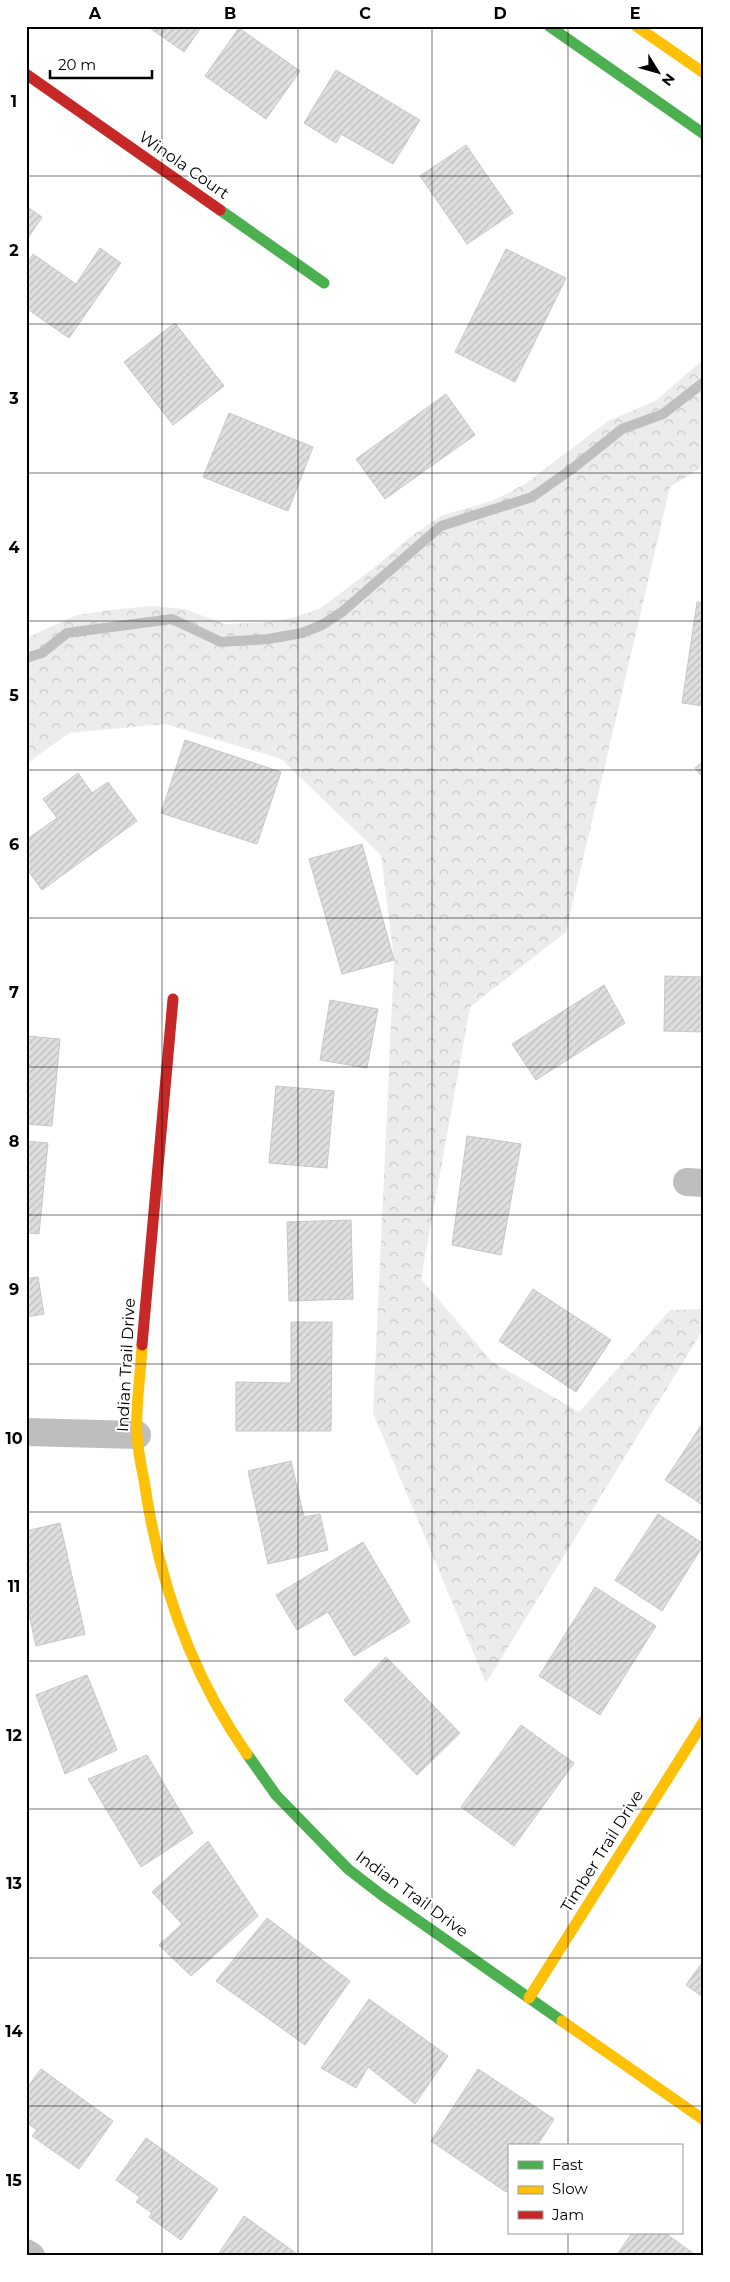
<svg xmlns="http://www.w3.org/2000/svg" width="730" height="2282" font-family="Montserrat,sans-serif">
<defs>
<pattern id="forest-crowns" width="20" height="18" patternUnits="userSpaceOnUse" patternTransform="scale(1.25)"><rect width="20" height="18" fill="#ececec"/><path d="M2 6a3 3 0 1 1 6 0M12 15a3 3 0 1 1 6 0" fill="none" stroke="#c9c9c9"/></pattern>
<pattern id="building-hatch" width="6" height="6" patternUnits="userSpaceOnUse" patternTransform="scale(1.25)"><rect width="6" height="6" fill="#dfdfdf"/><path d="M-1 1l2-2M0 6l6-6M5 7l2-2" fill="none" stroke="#bebebe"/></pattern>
</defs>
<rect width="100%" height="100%" fill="#fff"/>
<path fill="url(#forest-crowns)" d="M704,359V466L670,487L566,932L470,1007L421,1279L491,1361L579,1412L670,1310L704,1309V1328L486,1683L373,1413L394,960L381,855L281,759L165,724L69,733L26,764V638L77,615L111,610L152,606L184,609L225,624L271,622L296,617L321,608L380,563L410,537L443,515L492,501L525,484L608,421L655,401Z"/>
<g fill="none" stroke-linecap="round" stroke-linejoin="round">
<path stroke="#bfbfbf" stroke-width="10" d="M26,658L42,653L67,633L172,619L221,642L268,639L302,633L322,625L342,612L441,526L532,497L572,469L622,429L663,414L704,382"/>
</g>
<path fill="url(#building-hatch)" stroke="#c7c7c7" d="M147,26H202L184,52Z
M239,28L300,71L266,119L205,76Z
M336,70L420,120L393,164L341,134L336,143L304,123Z
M466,145L513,213L467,244L420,176Z
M26,206L42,217L26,241Z
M100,248L121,263L69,338L26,308V264L33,254L76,284Z
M506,249L566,278L515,382L455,352Z
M175,323L224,386L173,425L124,362Z
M446,394L475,435L385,499L356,459Z
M229,413L313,447L288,511L203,477Z
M697,602L704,603V706L682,703Z
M185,740L281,772L257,844L161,813Z
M704,761V779L695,768Z
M78,773L92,793L108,782L137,821L42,890L26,868V840L57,818L43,799Z
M362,844L394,960L342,974L309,859Z
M665,976L704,977V1032L664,1031Z
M604,985L625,1023L536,1080L512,1044Z
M330,1000L378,1009L367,1068L320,1060Z
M26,1036L60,1039L52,1126L26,1124Z
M276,1086L334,1091L327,1168L269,1163Z
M467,1136L521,1144L501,1255L452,1245Z
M26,1141L48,1143L39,1234L26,1233Z
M351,1220L353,1299L289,1301L287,1222Z
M38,1277L44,1314L26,1317V1279Z
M533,1289L611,1340L576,1392L499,1341Z
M291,1322H332L331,1431H236V1382L291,1383Z
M704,1421V1506L665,1480Z
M291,1461L304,1517L320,1514L328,1550L268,1564L248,1471Z
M658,1514L704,1544L662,1611L615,1580Z
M60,1523L85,1634L36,1646L26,1601V1531Z
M363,1542L410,1622L354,1656L328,1612L297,1630L276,1595Z
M595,1587L656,1626L600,1715L539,1676Z
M386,1657L460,1733L417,1775L344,1700Z
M87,1675L117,1750L65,1774L36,1695Z
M521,1725L574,1763L514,1846L461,1807Z
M147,1755L193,1833L141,1867L88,1779Z
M208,1841L258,1916L191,1976L159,1945L182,1924L152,1892Z
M267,1918L350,1981L305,2045L216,1981Z
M704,1960V1998L686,1985Z
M369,1999L448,2056L415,2104L368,2067L356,2088L321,2068Z
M41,2069L113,2121L79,2169L32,2136L37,2130L26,2122V2089Z
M478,2069L554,2119L537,2146H509V2188L506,2192L431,2141Z
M146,2138L218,2189L181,2240L149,2217L152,2213L136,2202L140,2197L116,2180Z
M244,2216L300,2256H217Z
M632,2233H665L697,2256H616Z"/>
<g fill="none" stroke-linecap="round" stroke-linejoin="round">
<path stroke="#bebebe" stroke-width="28" d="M687,1182L704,1183
M26,1432L137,1435
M26,2253L31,2256"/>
<path stroke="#4caf50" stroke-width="11" d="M549,26L704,134
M220,210L324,283
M247,1754L276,1795L348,1869L383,1896L562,2021"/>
<path stroke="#ffc107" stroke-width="11" d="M636,26L704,73
M142,1345C141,1374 135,1406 137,1435C138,1450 141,1466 144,1480C158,1578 190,1673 247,1754
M529,1998L704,1721
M562,2021L704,2120"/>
<path stroke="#c62828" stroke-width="11" d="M26,74L220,210
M142,1345L173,999"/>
</g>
<path fill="none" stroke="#000" stroke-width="1" stroke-opacity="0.55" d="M162,26V2256M298,26V2256M432,26V2256M568,26V2146M26,176H704M26,324H704M26,473H704M26,621H704M26,770H704M26,918H704M26,1067H704M26,1215H704M26,1364H704M26,1512H704M26,1661H704M26,1809H704M26,1958H704M26,2106H704M568,2233V2256"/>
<g text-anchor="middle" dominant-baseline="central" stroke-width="4" stroke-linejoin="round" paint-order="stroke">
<g font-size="16" fill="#000" stroke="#fff">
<text transform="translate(184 165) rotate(35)">Winola Court</text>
<text transform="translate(126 1365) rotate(-87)">Indian Trail Drive</text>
<text transform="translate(602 1851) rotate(-58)">Timber Trail Drive</text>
<text transform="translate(412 1894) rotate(36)">Indian Trail Drive</text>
</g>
</g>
<rect width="730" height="2282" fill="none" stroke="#ffffff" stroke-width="55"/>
<rect x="508" y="2144" width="175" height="90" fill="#ffffff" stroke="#999999"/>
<rect x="518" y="2161" width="25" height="8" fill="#4caf50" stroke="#999999"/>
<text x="552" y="2170" font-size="15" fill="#000000">Fast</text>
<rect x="518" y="2186" width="25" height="8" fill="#ffc107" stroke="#999999"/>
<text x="552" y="2194" font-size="15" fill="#000000">Slow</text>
<rect x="518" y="2211" width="25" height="8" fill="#c62828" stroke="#999999"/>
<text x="552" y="2220" font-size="15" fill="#000000">Jam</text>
<g transform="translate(658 72) rotate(127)" stroke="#ffffff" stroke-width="4" paint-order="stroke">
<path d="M0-4L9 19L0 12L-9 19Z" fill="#000000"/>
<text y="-8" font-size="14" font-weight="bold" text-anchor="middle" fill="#000000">N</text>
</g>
<path d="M50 70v8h102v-8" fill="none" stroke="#000000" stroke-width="2.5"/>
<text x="58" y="70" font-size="15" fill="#000000" stroke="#ffffff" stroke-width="4" paint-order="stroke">20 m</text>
<rect x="28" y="28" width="674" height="2226" fill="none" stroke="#000" stroke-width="2"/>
<g font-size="16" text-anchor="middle" font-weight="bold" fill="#000">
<text x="95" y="19">A</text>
<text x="230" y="19">B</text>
<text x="365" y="19">C</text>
<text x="500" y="19">D</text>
<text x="635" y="19">E</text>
<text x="14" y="107">1</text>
<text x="14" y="256">2</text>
<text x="14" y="404">3</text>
<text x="14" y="553">4</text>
<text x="14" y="701">5</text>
<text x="14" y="850">6</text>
<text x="14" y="998">7</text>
<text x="14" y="1147">8</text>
<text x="14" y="1295">9</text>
<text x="14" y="1444">10</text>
<text x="14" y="1592">11</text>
<text x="14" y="1741">12</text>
<text x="14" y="1889">13</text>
<text x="14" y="2037">14</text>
<text x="14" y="2186">15</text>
</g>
</svg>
